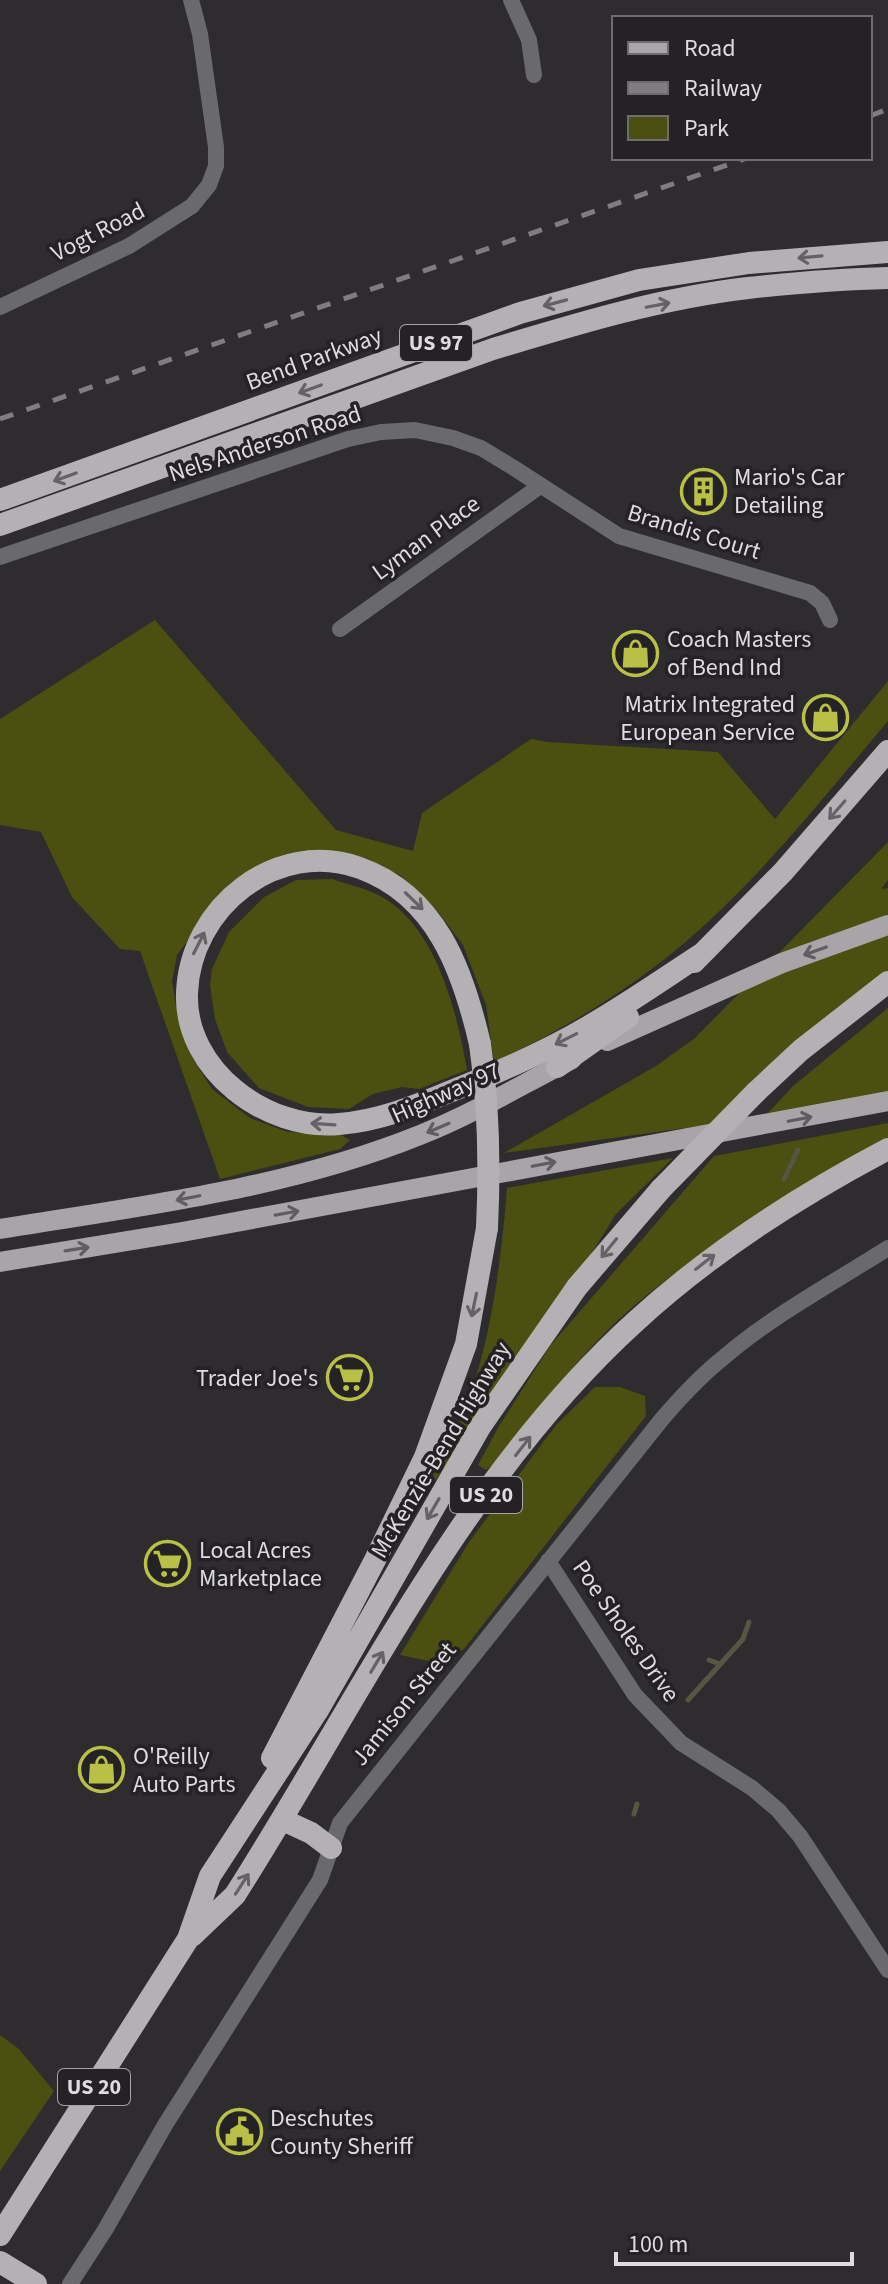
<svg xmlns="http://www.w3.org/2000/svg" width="888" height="2284" font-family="'Source Sans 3',sans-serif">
<rect width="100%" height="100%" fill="#2e2c2e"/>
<path fill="#4b4f0f" d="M155,620L336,830L413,851L422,813L531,739L547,742L718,752L775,819L888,681V721C818,804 744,899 657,965C607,1003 551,1036 494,1062L486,1005L463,945L435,908L401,876L366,858L313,850L258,865L229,885L177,955L172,981L178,1018L195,1062L212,1089L250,1118L288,1132L339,1134L350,1140L340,1149L220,1179L140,951L120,949L72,897L41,832L0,825V719Z
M888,842V880L881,889L888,888V974L722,1123L504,1153L656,1066L695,1038Z
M332,879C346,884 361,887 374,893C435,920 457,1011 467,1070L419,1089L402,1087L373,1094L349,1109L308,1107L259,1088L227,1052L215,1019L210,985L212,969L229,932L264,897L296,880Z
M888,1008V1096L767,1114L793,1086Z
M888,1123V1142C794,1197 695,1248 615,1323C571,1365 535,1415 496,1462L486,1470L478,1465L499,1426L550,1346L714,1156Z
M673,1158L616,1214L560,1304L420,1502C436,1467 457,1432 470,1395C492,1334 502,1253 507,1188Z
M595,1387H620L645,1396L646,1416L464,1649L438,1663L400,1655L469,1542L556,1425Z
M0,2035L19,2049L54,2091L0,2171Z"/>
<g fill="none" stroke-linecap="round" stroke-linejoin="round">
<path stroke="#555643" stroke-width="5" d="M784,1179L798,1150
M709,1660L720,1664
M688,1700L743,1639L749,1622
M634,1814L637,1804"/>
<path stroke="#6a696b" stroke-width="16" d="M511,0L529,40L534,75
M0,307L129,246L192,206L209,185L216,166V147L200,34L191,0
M0,557L348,439L381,432L415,430L453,438L481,448L514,468L619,536L810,593L822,603L830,620
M340,629L540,486
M548,1561L635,1695L681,1743L752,1788L778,1810L800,1836L888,1970
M70,2284L105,2230L165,2125L320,1880L340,1823L662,1419C681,1397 700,1376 723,1358C773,1315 833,1283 888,1248"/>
<path stroke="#a8a5a8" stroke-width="20" d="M607,1041L782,963L888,925
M0,1229C141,1206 286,1189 420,1135C473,1114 521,1085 572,1059
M0,1262L182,1232L888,1101"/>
<path stroke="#b4b1b4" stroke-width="22" d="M0,500L520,313L639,280L749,263L888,252
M0,525L493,349C576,324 661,298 748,288C794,283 842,279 888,278
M694,962L783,872L888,751
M480,1044C463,971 437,896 360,868C277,838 190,907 187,993C184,1070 267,1131 339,1124C378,1121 413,1107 449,1092C497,1073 546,1052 591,1025C629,1003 666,977 703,953
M557,1067L628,1017
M756,1092L801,1050L888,982
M272,1758L375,1560L425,1457L466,1344L487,1228
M283,1820L311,1833L331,1848
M192,1936L235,1895C358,1702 463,1478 635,1322C711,1252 797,1197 888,1149
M0,2235L188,1939L210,1876L318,1710L480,1427L577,1287L661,1189
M0,2262L36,2284"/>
<path stroke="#7f7d7f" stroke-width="5" stroke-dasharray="14 14" stroke-linecap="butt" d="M870,116L888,109
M0,419L747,158"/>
<path stroke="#b4b1b4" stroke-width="22" d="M480,1044C489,1106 490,1165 487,1228
M661,1189L756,1092"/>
</g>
<defs><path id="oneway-shaft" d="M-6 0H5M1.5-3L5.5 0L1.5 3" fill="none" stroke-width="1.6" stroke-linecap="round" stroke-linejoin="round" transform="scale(2)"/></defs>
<g stroke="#656265">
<use href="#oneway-shaft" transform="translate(810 257) rotate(175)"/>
<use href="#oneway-shaft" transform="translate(555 303) rotate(165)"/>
<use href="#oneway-shaft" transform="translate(658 305) rotate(-11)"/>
<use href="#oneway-shaft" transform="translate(310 389) rotate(160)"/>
<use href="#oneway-shaft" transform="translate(65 477) rotate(160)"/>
<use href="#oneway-shaft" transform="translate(837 810) rotate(131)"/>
<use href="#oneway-shaft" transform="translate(414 901) rotate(44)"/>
<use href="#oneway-shaft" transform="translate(199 943) rotate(-63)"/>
<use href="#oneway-shaft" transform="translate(566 1039) rotate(153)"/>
<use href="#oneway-shaft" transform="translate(323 1124) rotate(-176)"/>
<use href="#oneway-shaft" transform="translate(609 1248) rotate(129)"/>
<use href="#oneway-shaft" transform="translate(705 1262) rotate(-38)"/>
<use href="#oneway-shaft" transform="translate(474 1305) rotate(102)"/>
<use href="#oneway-shaft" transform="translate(523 1446) rotate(-52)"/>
<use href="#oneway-shaft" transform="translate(433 1509) rotate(120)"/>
<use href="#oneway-shaft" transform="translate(377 1662) rotate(-59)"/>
<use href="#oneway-shaft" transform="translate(242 1884) rotate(-57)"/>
</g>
<g stroke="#5f5d60">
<use href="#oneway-shaft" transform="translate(815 951) rotate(160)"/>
<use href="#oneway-shaft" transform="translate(800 1119) rotate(-11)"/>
<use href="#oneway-shaft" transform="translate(438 1128) rotate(157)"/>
<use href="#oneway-shaft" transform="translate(544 1164) rotate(-11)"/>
<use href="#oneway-shaft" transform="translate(188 1198) rotate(169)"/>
<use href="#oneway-shaft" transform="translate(287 1213) rotate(-10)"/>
<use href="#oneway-shaft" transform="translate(77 1249) rotate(-9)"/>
</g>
<defs>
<symbol id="building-ring" viewBox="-11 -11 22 22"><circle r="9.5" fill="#242225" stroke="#b9c046" stroke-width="1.5"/><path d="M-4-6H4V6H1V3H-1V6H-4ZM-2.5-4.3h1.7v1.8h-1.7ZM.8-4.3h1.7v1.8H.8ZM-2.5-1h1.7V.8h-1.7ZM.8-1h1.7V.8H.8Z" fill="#b9c046"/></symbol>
<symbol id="shop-ring" viewBox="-11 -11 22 22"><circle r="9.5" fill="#242225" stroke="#b9c046" stroke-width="1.5"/><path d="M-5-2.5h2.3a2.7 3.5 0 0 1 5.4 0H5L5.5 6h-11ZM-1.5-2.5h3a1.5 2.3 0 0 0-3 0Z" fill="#b9c046"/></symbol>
<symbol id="supermarket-ring" viewBox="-11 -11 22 22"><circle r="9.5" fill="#242225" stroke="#b9c046" stroke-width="1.5"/><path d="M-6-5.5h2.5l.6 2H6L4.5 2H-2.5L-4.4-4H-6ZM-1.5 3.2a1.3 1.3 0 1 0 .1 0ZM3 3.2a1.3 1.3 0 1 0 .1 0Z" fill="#b9c046"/></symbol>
<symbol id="civic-ring" viewBox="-11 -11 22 22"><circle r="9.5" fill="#242225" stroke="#b9c046" stroke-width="1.5"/><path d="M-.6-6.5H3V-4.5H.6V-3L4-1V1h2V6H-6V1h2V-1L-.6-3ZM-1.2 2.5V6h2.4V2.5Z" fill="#b9c046"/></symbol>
</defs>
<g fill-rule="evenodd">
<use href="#building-ring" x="678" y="466" width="51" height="51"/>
<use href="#shop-ring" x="610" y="628" width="51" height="51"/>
<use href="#shop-ring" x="800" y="692" width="51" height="51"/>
<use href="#supermarket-ring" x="324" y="1352" width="51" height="51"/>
<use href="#supermarket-ring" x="142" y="1538" width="51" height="51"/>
<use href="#shop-ring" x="76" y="1744" width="51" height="51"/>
<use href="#civic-ring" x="214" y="2106" width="51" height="51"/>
</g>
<g text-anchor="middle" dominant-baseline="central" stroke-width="7" stroke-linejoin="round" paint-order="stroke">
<g fill="#242225" stroke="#a6a4a6" stroke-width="2">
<rect x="400" y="325" width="72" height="36" rx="6"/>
<rect x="450" y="1477" width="72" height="36" rx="6"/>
<rect x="58" y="2069" width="72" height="36" rx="6"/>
</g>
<g font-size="22" font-weight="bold" fill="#dedcde">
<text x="436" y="343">US 97</text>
<text x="486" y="1495">US 20</text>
<text x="94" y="2087">US 20</text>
</g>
<g font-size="24" fill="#dedcde" stroke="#242225">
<text transform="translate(98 232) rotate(-27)">Vogt Road</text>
<text transform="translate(314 359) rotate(-20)">Bend Parkway</text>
<text transform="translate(265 444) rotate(-18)">Nels Anderson Road</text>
<text transform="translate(694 532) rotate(17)">Brandis Court</text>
<text transform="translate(426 538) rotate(-36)">Lyman Place</text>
<text transform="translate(446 1093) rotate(-24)">Highway 97</text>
<text transform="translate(441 1450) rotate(-59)">McKenzie-Bend Highway</text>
<text transform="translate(626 1631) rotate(55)">Poe Sholes Drive</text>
<text transform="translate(404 1704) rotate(-51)">Jamison Street</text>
</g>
<g font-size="24" fill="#dedcde" stroke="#242225" text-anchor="start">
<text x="734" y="477">Mario's Car<tspan x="734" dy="28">Detailing</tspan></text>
<text x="667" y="639">Coach Masters<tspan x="667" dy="28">of Bend Ind</tspan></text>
<text x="795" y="704" text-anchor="end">Matrix Integrated<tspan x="795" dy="28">European Service</tspan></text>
<text x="318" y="1378" text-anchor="end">Trader Joe's</text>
<text x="199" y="1550">Local Acres<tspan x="199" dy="28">Marketplace</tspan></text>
<text x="133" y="1756">O'Reilly<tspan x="133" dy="28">Auto Parts</tspan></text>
<text x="270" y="2118">Deschutes<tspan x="270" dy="28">County Sheriff</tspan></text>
</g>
</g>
<rect x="612" y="16" width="260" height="144" fill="#242225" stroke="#6e6c6f" stroke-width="2"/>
<rect x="628" y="42" width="40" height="12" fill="#a8a5a8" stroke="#6e6c6f" stroke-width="2"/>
<text x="684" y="56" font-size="24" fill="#dedcde">Road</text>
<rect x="628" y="82" width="40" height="12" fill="#7f7d7f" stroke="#6e6c6f" stroke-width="2"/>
<text x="684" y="96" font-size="24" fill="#dedcde">Railway</text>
<rect x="628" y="116" width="40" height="24" fill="#4b4f0f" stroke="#6e6c6f" stroke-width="2"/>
<text x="684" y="136" font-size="24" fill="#dedcde">Park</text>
<path d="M616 2252v12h236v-12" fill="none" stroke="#dedcde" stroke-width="4"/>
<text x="628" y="2252" font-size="24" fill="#dedcde" stroke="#242225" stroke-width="6" paint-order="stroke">100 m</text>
</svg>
